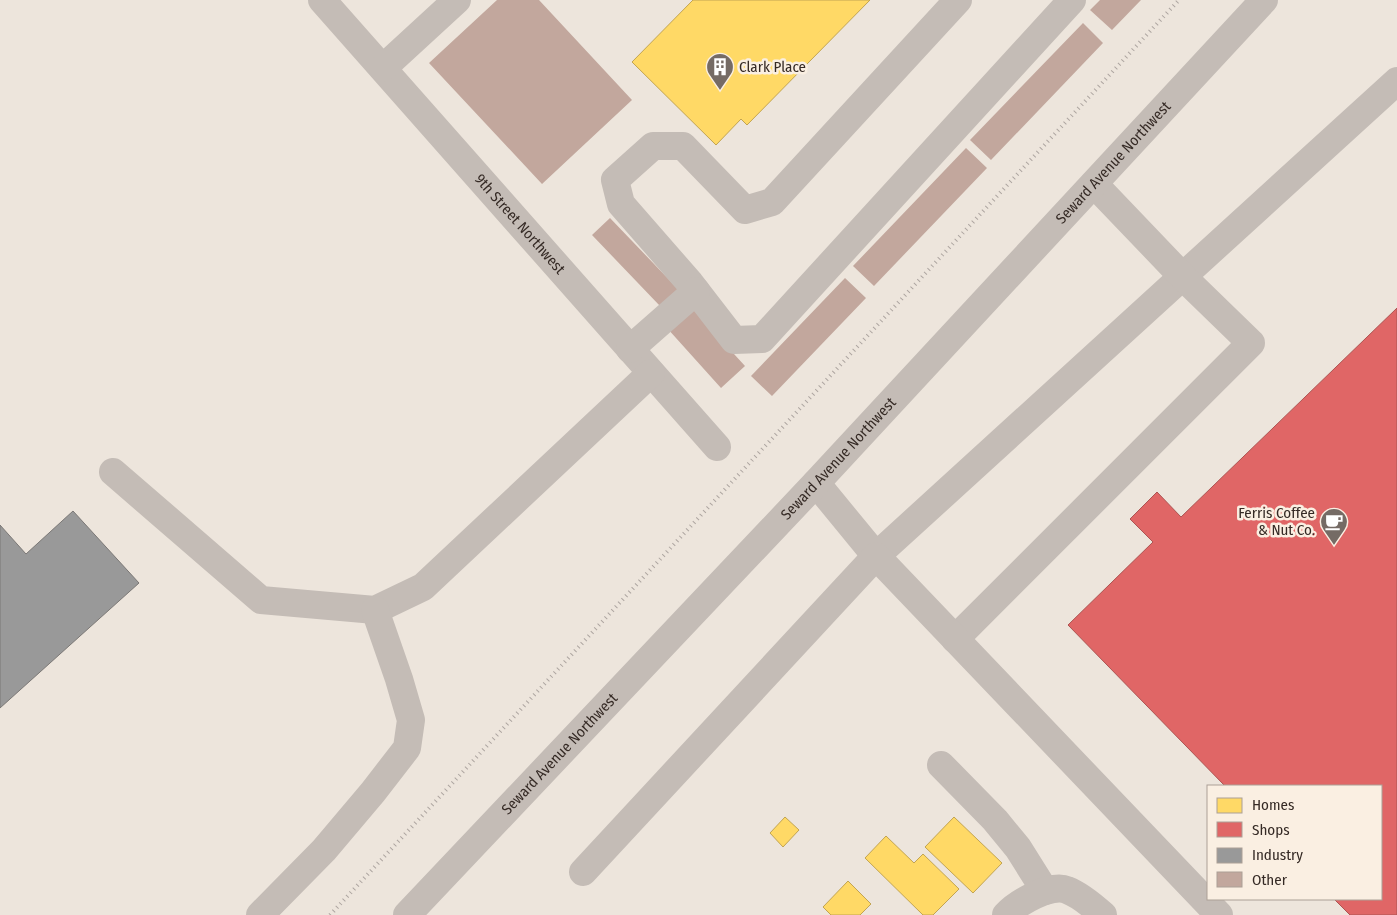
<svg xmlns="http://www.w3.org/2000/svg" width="1397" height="915" font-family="'Fira Sans Condensed',sans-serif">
<rect width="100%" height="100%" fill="#ede5dc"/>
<path fill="#ffd966" stroke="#c2a452" d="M693,0H870L747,125L741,119L716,145L632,62Z
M785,817L799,830L783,847L770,833Z
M954,817L1002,863L973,893L925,847Z
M886,836L914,863L923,854L959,889L933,915H923L865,858Z
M848,881L871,904L860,915H831L823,907Z"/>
<path fill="#e06666" stroke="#ad5452" d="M1397,308V915H1350L1334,899H1381V786H1225L1068,625L1153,542L1130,519L1157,492L1181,517Z"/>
<path fill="#999" stroke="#7b7876" d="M73,511L139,583L0,708V525L26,554Z"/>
<path fill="#c2a79d" d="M497,0H539L632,100L542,184L429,63Z
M1100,0H1141L1112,30L1090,10Z
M1083,23L1103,43L991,160L970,140Z
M966,148L987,168L874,286L853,266Z
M610,218L678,289L660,306L592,235Z
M845,278L866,298L772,396L751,376Z
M691,307L745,366L721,388L667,328Z"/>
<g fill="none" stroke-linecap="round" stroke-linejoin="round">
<g stroke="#c4bcb6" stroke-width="28">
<path id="s1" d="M322,0L717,447"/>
<path d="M958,0L772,202L745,210L683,146H653L615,180L621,204L690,283L734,340L762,339L1072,0"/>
<path d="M383,68L457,0"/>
<path d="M630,349L696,291"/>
<path d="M113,472L261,600L375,610L423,587L651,373"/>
<path d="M816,483L876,556L1397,81"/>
<path d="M955,639L1251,343L1183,277L1094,184"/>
<path d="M941,765L995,820L1018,848L1045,891"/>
<path d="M583,872L876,556L1219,915"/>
<path d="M260,915L324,850L373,792L407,748L411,720L399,679L375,610"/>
<path id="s2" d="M407,915L816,483L1264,0"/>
<path d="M1006,915C1017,903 1051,883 1067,890C1080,895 1093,906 1103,915"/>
</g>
<path stroke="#ada5a0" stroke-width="4" stroke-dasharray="1 4" stroke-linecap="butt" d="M330,915L1179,0"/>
</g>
<defs>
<symbol id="building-pin" viewBox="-11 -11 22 30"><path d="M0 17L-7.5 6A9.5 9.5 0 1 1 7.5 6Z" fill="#756b65" stroke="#faefe2"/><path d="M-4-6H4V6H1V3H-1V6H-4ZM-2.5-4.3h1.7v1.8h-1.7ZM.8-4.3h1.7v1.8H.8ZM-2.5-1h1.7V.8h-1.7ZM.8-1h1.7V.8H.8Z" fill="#fff"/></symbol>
<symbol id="cafe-pin" viewBox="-11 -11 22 30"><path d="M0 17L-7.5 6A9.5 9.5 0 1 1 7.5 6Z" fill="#756b65" stroke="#faefe2"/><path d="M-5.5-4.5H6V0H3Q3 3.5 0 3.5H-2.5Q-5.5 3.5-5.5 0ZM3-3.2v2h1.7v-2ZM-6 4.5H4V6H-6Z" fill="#fff"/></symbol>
</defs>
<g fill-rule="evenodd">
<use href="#building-pin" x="704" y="51" width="32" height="43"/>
<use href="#cafe-pin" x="1318" y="506" width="32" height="43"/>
</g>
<g text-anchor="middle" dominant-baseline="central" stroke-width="5" stroke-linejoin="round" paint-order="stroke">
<g font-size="15" fill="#352a25" stroke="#faefe2" text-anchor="start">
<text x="739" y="67">Clark Place</text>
<text x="1315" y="513" text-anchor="end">Ferris Coffee<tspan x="1315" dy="17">&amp; Nut Co.</tspan></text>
</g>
<g font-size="15" fill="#352a25" stroke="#faefe2">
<text stroke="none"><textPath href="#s2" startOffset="1032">Seward Avenue Northwest</textPath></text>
<text stroke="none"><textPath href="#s1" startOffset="299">9th Street Northwest</textPath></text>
<text stroke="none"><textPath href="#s2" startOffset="628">Seward Avenue Northwest</textPath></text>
<text stroke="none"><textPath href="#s2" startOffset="222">Seward Avenue Northwest</textPath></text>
</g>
</g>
<rect x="1207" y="785" width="175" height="115" fill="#faefe2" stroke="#aba096"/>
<rect x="1217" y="798" width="25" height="15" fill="#ffd966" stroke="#aba096"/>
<text x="1252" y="810" font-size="15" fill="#352a25">Homes</text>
<rect x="1217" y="822" width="25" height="15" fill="#e06666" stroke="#aba096"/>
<text x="1252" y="835" font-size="15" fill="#352a25">Shops</text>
<rect x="1217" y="848" width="25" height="15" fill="#999999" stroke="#aba096"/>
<text x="1252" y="860" font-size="15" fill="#352a25">Industry</text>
<rect x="1217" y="872" width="25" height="15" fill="#c2a79d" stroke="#aba096"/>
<text x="1252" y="885" font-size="15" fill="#352a25">Other</text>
</svg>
